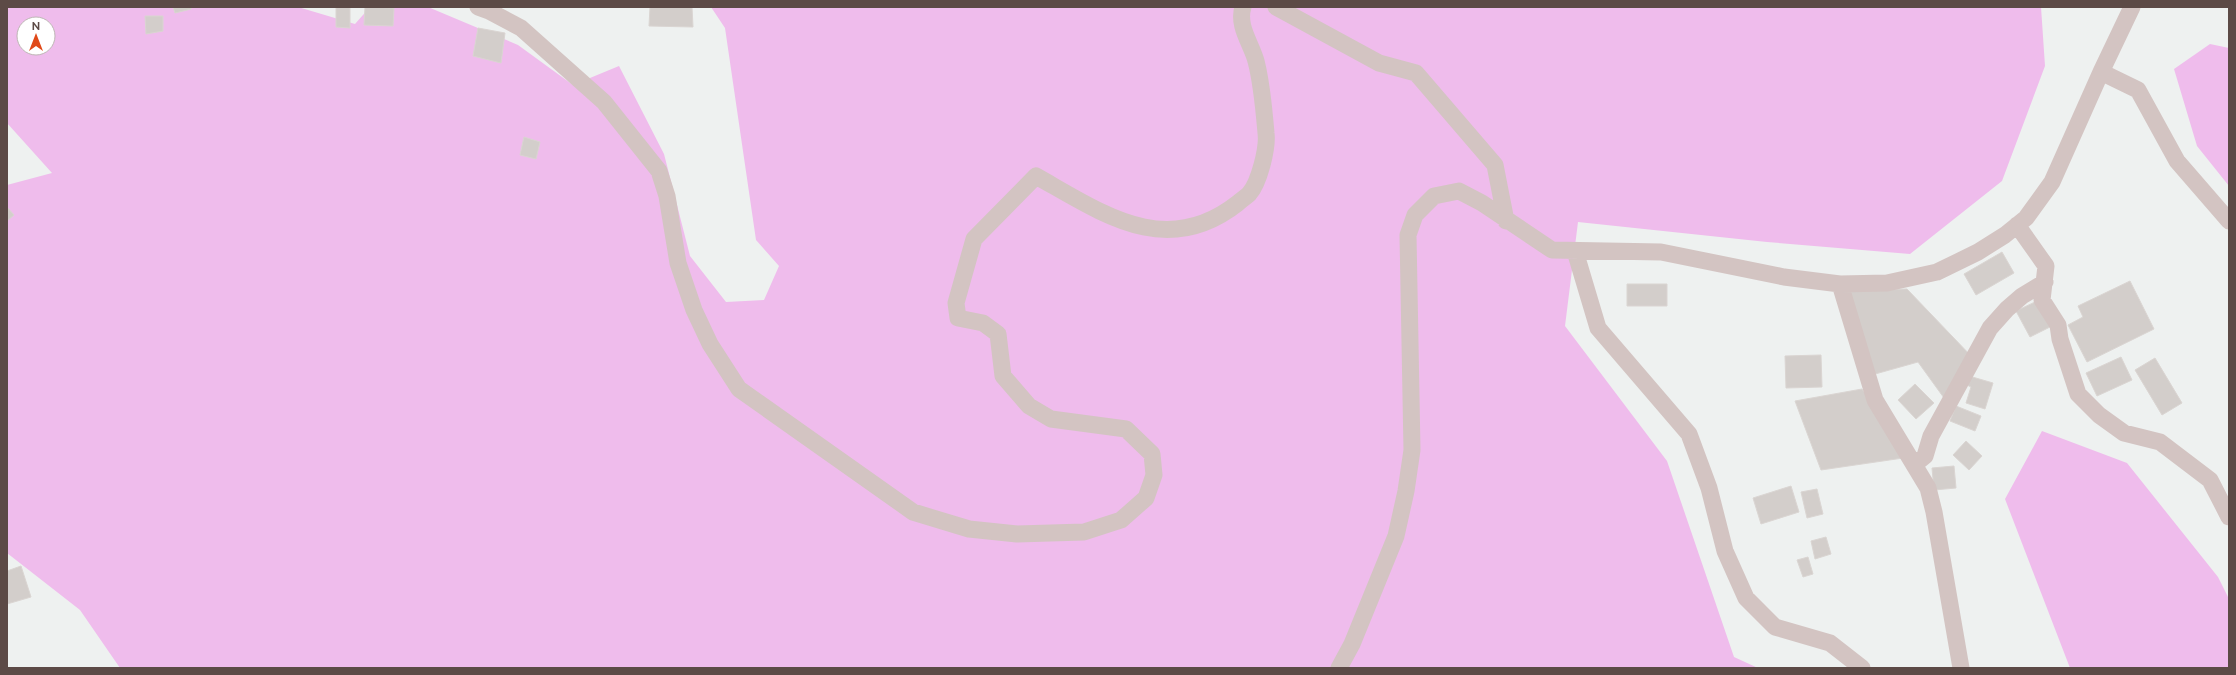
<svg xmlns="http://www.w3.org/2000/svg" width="2236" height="675" font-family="Raleway,sans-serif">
<rect width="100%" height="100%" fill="#eef1f0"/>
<path fill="#efbcec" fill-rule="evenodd" d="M7,7H298L355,24L370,7H428L518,45L573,85L619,66L664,154L690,256L726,302L764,300L779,266L756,240L725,28L711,7H2041L2045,66L2002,181L1910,254L1767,242L1578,222L1565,326L1667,461L1734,657L1758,668H120L80,610L7,553V185L52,173L7,123ZM24,24H48V48H24Z
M2210,44L2229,48V186L2197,146L2174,69Z
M2042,431L2127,463L2218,577L2229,599V668H2070L2005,499Z"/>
<path fill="#d3cecb" stroke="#dad5d2" d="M173,7H191V9L175,13Z
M336,7H350V28L336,27Z
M365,7L394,8L393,26L364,25Z
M650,7H692L693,27L649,26Z
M145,16H163V31L146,34Z
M478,28L505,33L501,63L473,56Z
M524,137L540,142L536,159L520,155Z
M7,207L14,215L7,221Z
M2002,252L2014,273L1976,295L1964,274Z
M2130,281L2154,329L2087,362L2068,325L2083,317L2078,306Z
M1627,284H1667V306H1627Z
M1907,289L1973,358L1944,398L1918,362L1868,376L1842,291Z
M2037,301L2050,327L2030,337L2016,311Z
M1821,355L1822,387L1786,388L1785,356Z
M2121,357L2132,380L2097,396L2086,373Z
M2155,358L2182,403L2162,415L2135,370Z
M1969,376L1993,383L1985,409L1966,403L1971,387L1967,385Z
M1915,384L1934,403L1916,419L1898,400Z
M1862,389L1910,457L1821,470L1795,401Z
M1956,406L1981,416L1975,431L1950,421Z
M1966,441L1982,456L1969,470L1953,455Z
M1954,466L1956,488L1934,490L1932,468Z
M1791,486L1799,512L1761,524L1753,498Z
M1817,489L1823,514L1807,518L1801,492Z
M1826,537L1831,554L1815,559L1811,541Z
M1808,557L1813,574L1803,577L1797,560Z
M21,566L31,597L7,604V571Z"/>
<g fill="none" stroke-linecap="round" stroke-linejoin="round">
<path stroke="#d3c4c2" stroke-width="17" d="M478,7L489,11L521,28L604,102L659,171L667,196L678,263L694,310L710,344L739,389L913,512L969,529L1017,534L1084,532L1121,520L1146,498L1154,475L1152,454L1126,429L1051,419L1029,406L1003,376L998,334L983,323L958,318L956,303L974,239L1036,176C1102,213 1166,260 1238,203C1241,200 1246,197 1249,194C1259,183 1268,148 1266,133C1264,110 1262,84 1256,61C1251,43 1237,26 1243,7
M1276,7L1379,63L1416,73L1495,165L1506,221
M2101,72L2138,90L2177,161L2229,221
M2017,225L2046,266L2042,300L2058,325L2060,339L2078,394L2099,415L2124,433L2160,442L2210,480L2229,517
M1575,251L1598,328L1689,434L1709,488L1725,551L1746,598L1775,627L1830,643L1862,668
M1840,284L1875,400L1928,488L1934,512L1961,668
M1914,465L1925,456L1931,436L1990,328L2007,309L2022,296L2045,282
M1339,668L1352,644L1396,536L1406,491L1412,450L1408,235L1415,215L1434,196L1459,191L1482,203L1552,250L1661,252L1784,277L1840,284L1887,283L1937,272L1978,252L2005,235L2026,218L2052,182L2101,72L2132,7"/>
</g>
<rect width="2236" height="675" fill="none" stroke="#5c4a46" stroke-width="16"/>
<g transform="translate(36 36)"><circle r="19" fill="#ffffff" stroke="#beb7b5"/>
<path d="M0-3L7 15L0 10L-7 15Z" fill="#e04919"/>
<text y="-6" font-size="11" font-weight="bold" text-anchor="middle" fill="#5c4a46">N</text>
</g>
</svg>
